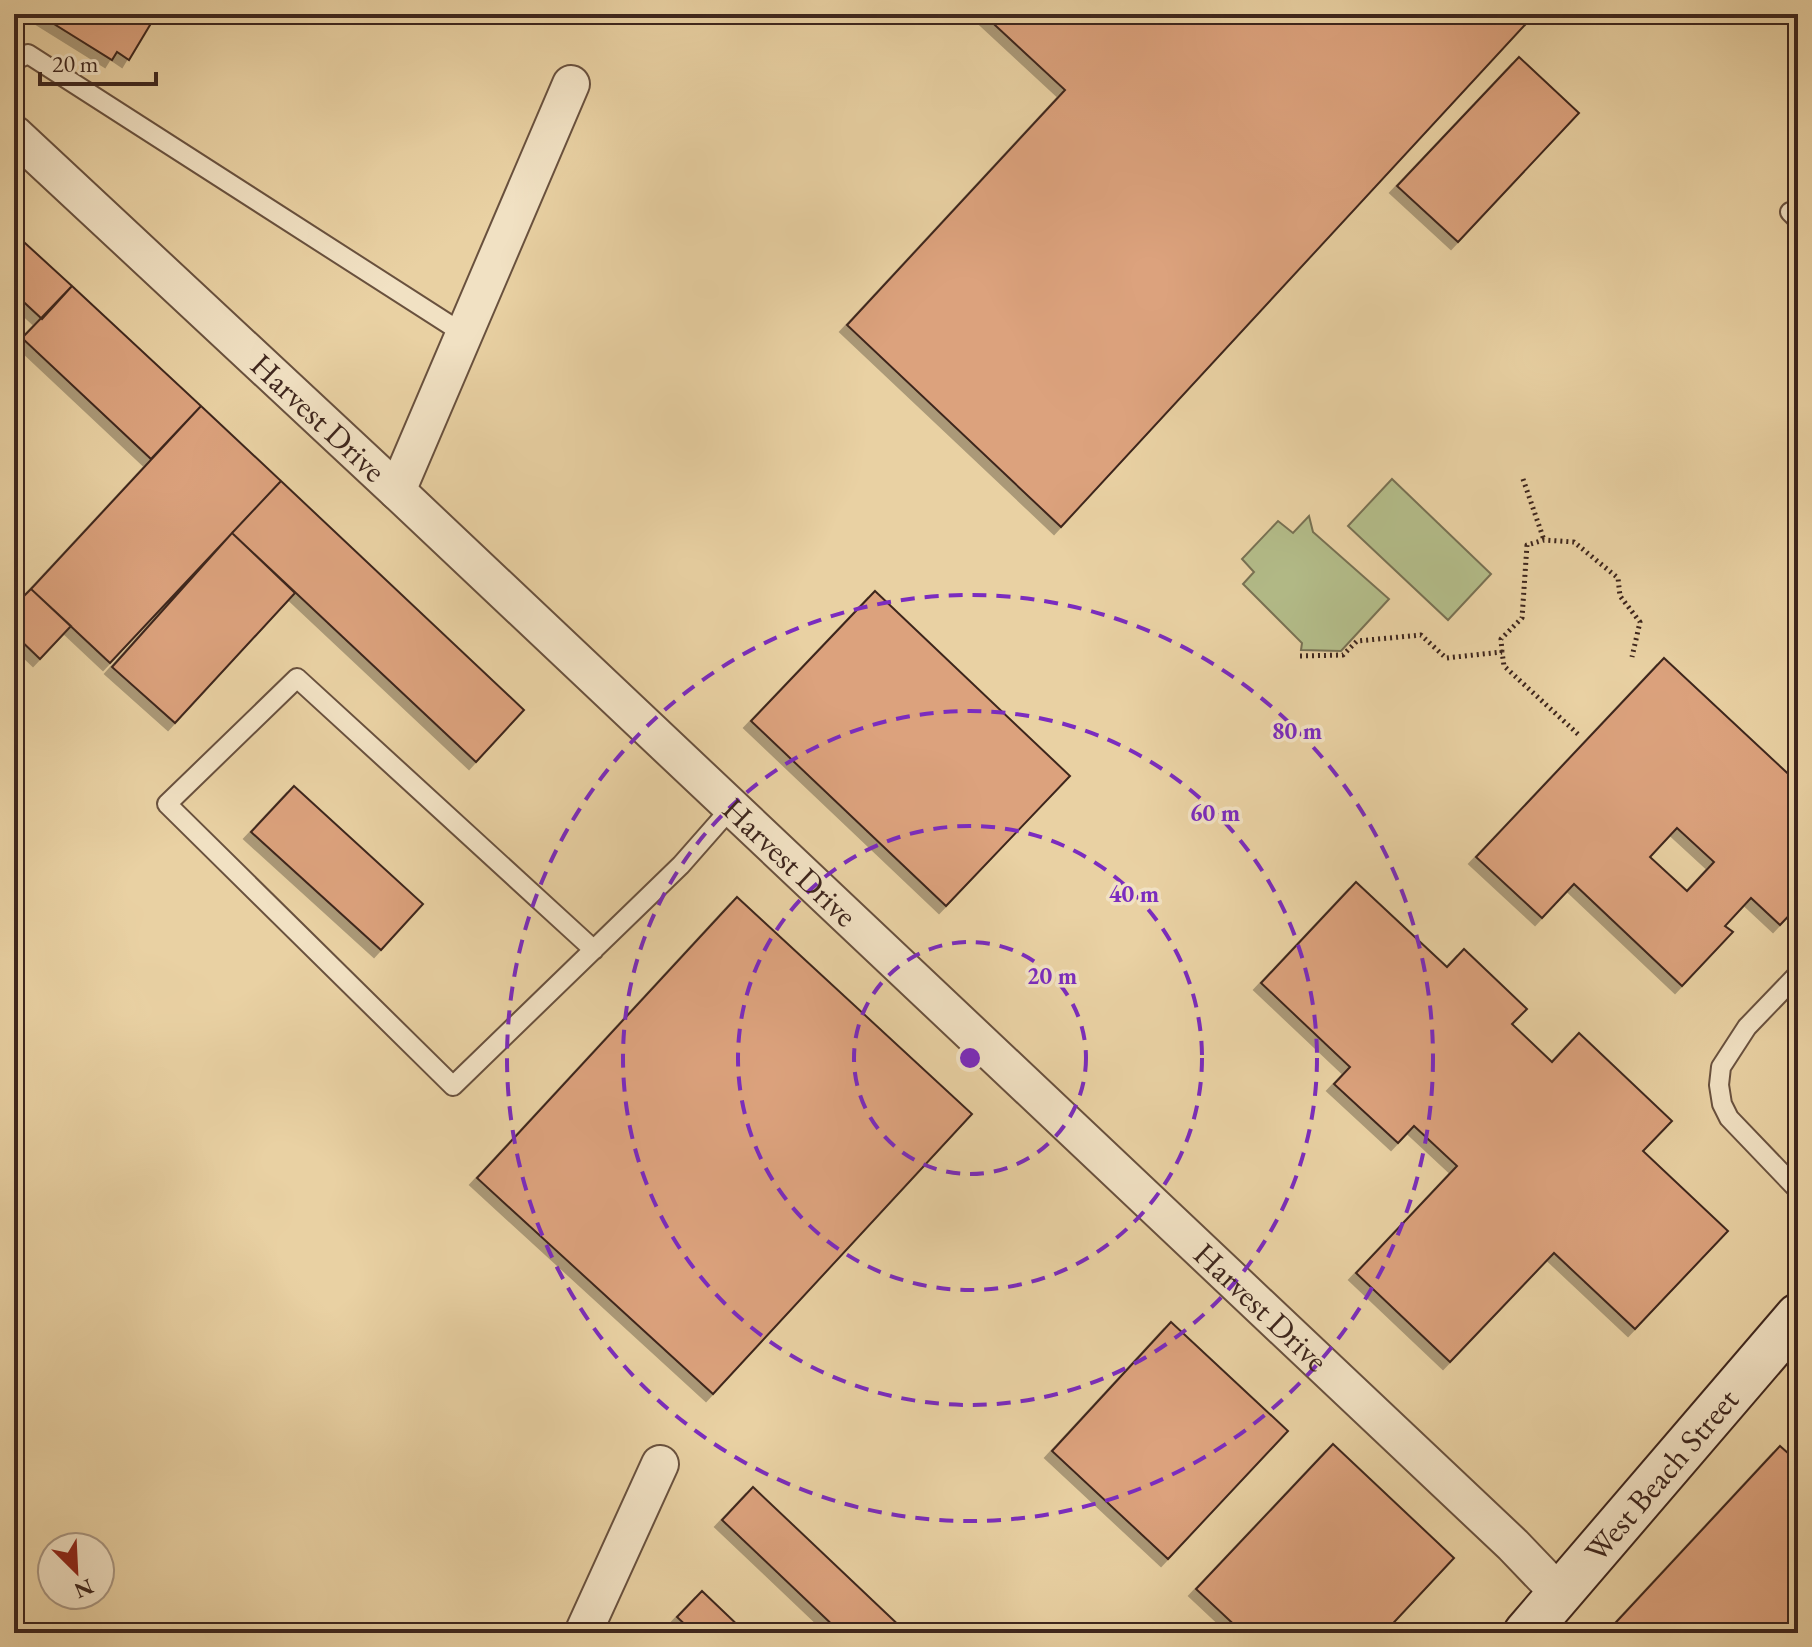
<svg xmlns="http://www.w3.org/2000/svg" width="1812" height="1647" font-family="'EB Garamond',serif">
<defs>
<filter id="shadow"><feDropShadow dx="-7" dy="7" stdDeviation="0" flood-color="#0004"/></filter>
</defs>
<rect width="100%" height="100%" fill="#e9d1a3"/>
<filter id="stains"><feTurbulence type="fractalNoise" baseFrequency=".0025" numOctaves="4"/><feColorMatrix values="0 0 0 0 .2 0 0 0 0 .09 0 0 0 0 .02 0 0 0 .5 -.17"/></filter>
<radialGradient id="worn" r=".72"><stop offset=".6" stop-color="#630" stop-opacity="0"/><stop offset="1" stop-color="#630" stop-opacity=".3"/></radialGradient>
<path fill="#b3bc89" stroke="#787153" stroke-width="2" d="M1392,479L1491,574L1448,620L1348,526Z
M1309,516L1313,532L1389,599L1341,651L1301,650L1302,643L1243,584L1254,572L1242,559L1278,521L1293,533Z"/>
<path fill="#dca27d" stroke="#3e261d" stroke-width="2" fill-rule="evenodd" filter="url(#shadow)" d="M38,14H144L153,20L129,60L117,52L112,60Z
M983,14H1535L1061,527L847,325L1065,90Z
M1519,57L1579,113L1458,242L1397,186Z
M14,233L72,286L42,319L14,293Z
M72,286L201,406L151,459L22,338Z
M201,406L281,481L110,663L31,589Z
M281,481L524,710L476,762L232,533Z
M232,533L295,593L175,723L112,667Z
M31,589L71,626L40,659L14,634V606Z
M875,591L1070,776L946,906L751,721Z
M1664,658L1798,783V906L1780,925L1751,898L1725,926L1733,932L1682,986L1574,884L1542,918L1476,857ZM1677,828L1714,862L1687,891L1650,857Z
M294,786L423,904L381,950L251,832Z
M1356,882L1447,967L1464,949L1527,1009L1512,1024L1552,1062L1579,1033L1672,1121L1643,1151L1728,1231L1635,1329L1554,1253L1450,1362L1356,1273L1457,1166L1414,1126L1398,1143L1334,1084L1350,1067L1261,983Z
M737,897L972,1114L713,1394L477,1178Z
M1171,1322L1288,1431L1168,1559L1052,1451Z
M1333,1444L1454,1558L1384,1633H1243L1196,1589Z
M1780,1446L1798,1462V1633H1606Z
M753,1487L907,1633H841L722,1520Z
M702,1591L746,1633H692L693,1632L677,1617Z"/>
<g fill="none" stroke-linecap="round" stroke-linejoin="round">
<defs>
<path id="lane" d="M14,61L28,54L464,334
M1790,212L1798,220
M594,950L297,678L167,804L453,1086L681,865L732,807
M1798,974L1747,1027L1721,1067L1719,1085L1722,1104L1729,1118L1798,1190"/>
<g id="street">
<path id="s1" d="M14,134L397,491L1513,1545L1560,1594"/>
<path d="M397,491L571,84"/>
<path d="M583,1633L660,1464"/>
</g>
<g id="secondary">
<path id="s2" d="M1526,1633L1798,1316"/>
</g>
</defs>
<use href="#lane" stroke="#69513e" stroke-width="22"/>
<use href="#street" stroke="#69513e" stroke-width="40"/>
<use href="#secondary" stroke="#3e261d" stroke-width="48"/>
<path stroke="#3e261d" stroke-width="5" stroke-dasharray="2 4" stroke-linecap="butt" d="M1523,479L1544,540
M1502,652L1501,639L1522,618L1527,545L1544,540L1574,542L1618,578L1620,596L1640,622L1632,657
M1300,656L1343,655L1357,641L1421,635L1446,658L1502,652L1504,666L1580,736"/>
<use href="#lane" stroke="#f1e1c3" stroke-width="18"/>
<use href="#street" stroke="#f1e1c3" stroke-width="36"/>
<use href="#secondary" stroke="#f1e1c3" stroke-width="44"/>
</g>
<g fill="none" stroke="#7b2cbf" stroke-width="4" stroke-dasharray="14 10">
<circle cx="970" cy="1058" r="116"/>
<circle cx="970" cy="1058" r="232"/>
<circle cx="970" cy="1058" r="347"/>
<circle cx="970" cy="1058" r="463"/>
</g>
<g text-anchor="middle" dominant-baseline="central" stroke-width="7" stroke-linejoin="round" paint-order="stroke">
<g font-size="32" fill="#3e261d" stroke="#f1e1c3">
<text stroke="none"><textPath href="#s1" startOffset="416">Harvest Drive</textPath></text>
<text stroke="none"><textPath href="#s1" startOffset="1064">Harvest Drive</textPath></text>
<text stroke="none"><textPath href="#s1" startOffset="1712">Harvest Drive</textPath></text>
<text stroke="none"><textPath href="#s2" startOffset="208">West Beach Street</textPath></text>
</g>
</g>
<circle cx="970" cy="1058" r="12" fill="#7b2cbf" stroke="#f1e1c3" stroke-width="4"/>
<g font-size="24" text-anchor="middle" font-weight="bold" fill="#7b2cbf" stroke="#f1e1c3" stroke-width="7" stroke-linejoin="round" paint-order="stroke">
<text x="1297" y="739">80 m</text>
<text x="1215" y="821">60 m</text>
<text x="1134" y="902">40 m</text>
<text x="1052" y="984">20 m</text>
</g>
<rect width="1812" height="1647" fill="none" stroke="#e9d1a3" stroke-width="48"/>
<rect x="16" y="16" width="1780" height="1615" fill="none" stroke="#3e261d" stroke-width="4"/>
<rect x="24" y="24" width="1764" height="1599" fill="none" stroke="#3e261d" stroke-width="2"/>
<g transform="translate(76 1571) rotate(156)"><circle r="38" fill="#f1e1c3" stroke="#a99681" stroke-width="2"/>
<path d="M0-6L14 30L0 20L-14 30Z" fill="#8f2418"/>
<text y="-12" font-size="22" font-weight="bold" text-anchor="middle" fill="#3e261d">N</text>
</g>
<path d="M40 72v12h116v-12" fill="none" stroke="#3e261d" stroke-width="4"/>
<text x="52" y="72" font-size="24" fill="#3e261d" stroke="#f1e1c3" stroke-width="6" paint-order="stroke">20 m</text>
<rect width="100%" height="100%" filter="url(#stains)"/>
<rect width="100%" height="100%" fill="url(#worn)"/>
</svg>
